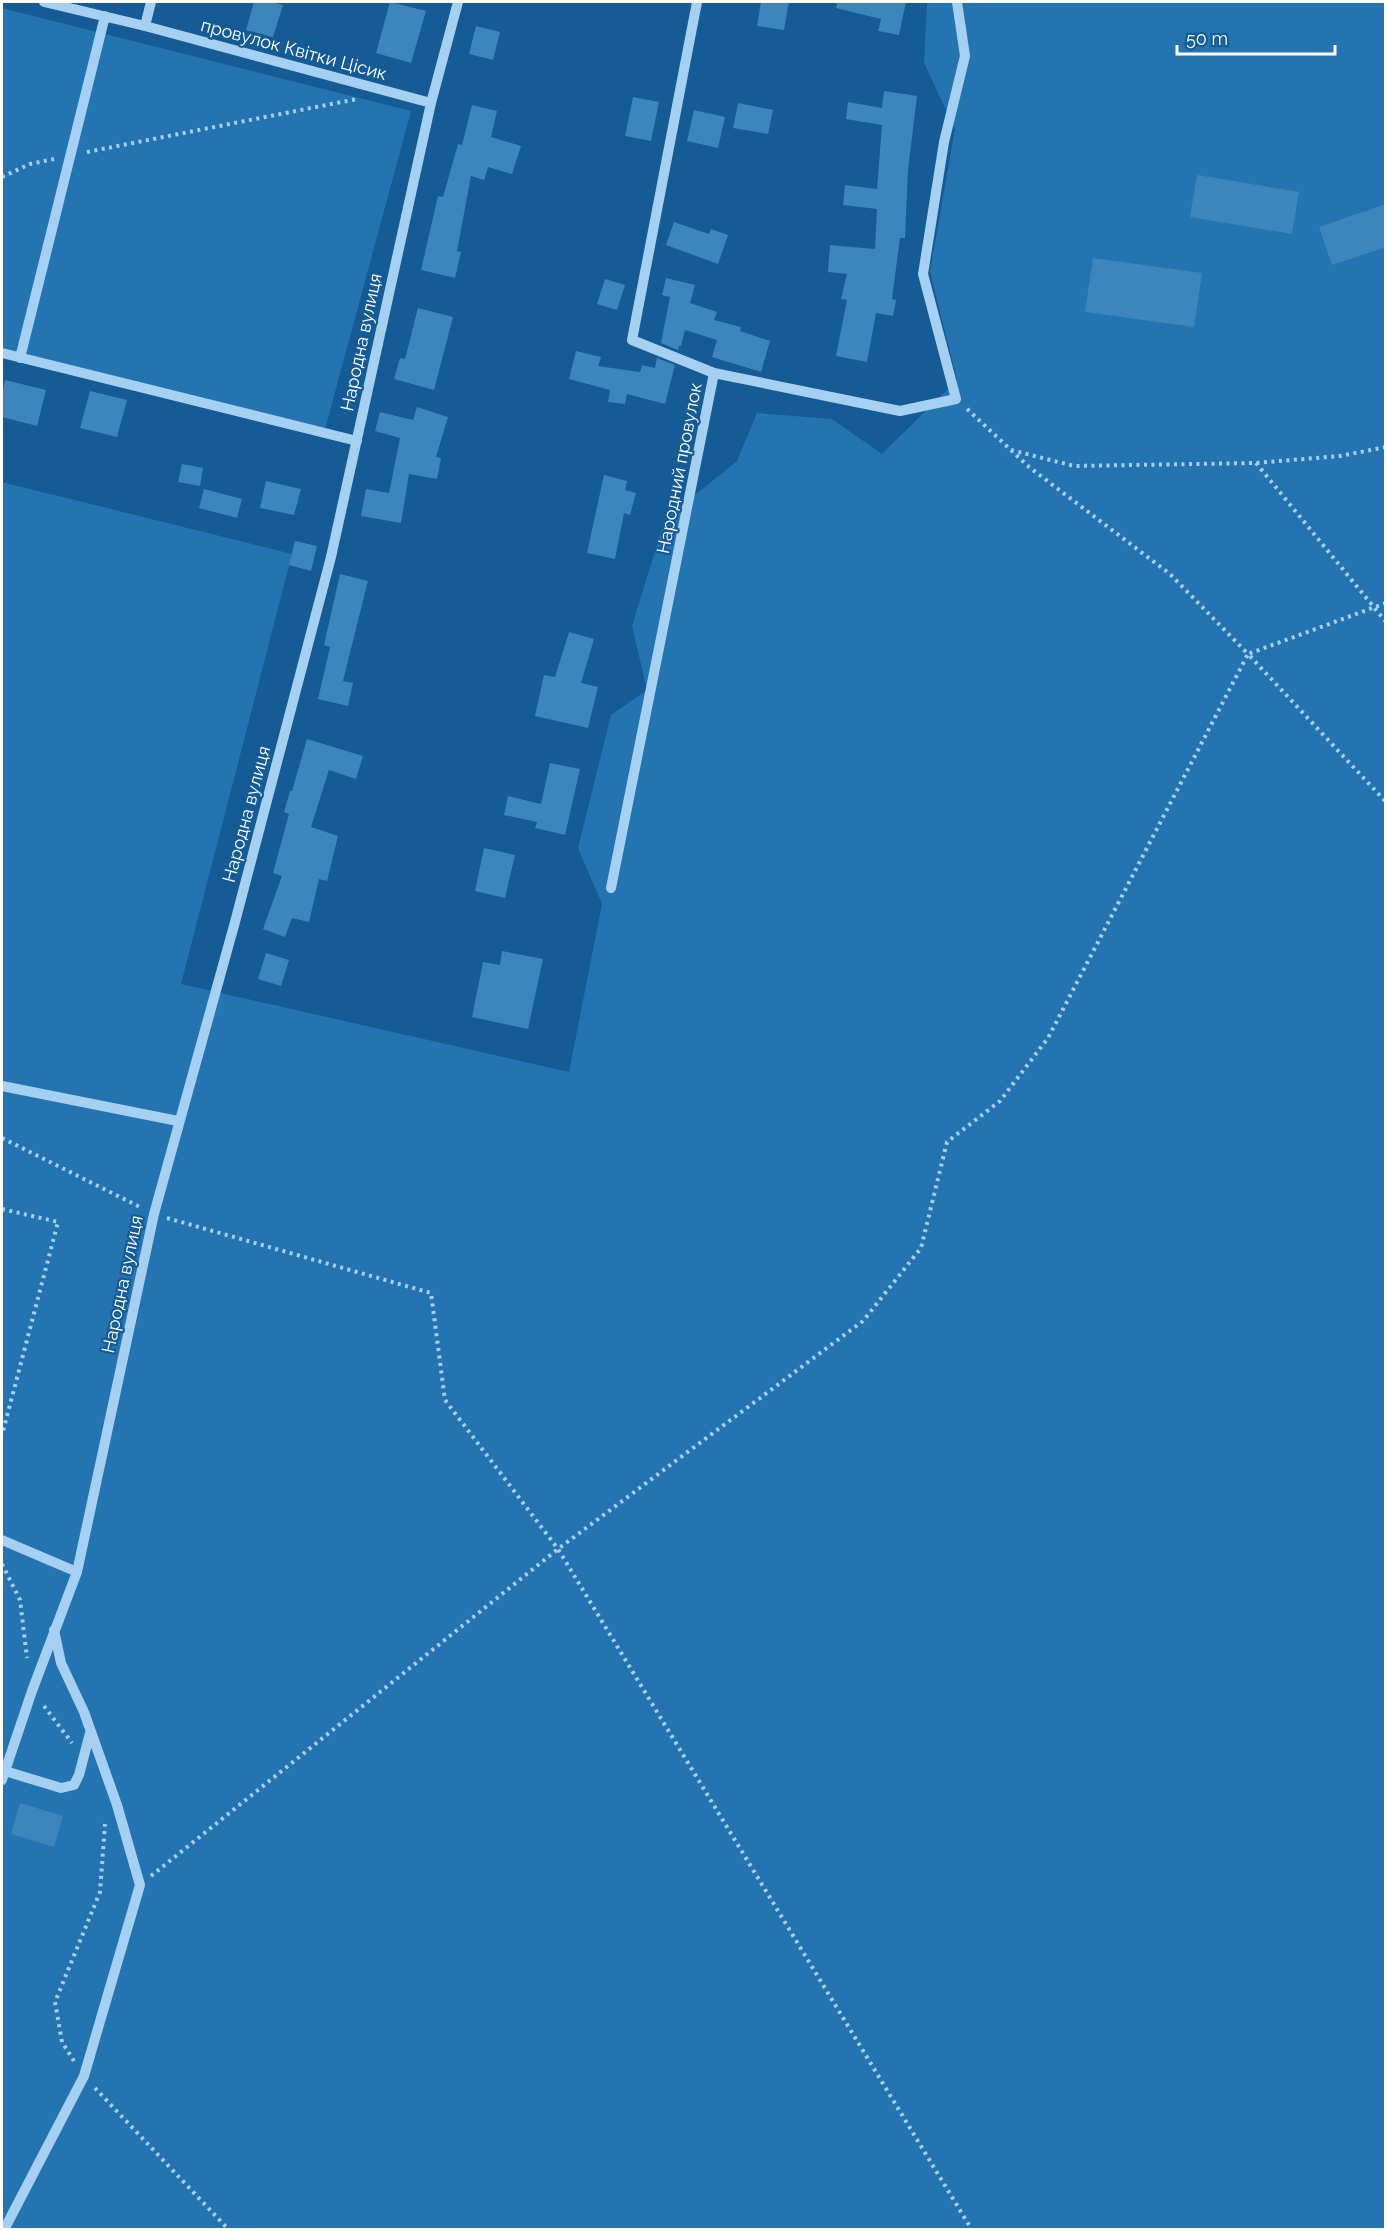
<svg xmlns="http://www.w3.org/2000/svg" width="1387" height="2231" font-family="Raleway,sans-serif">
<rect width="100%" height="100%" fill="#155b95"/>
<path fill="#2474b2" d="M927,2H1385V2229L2,2230V482L292,554L181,984L569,1072L602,904L578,848L611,715L647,690L632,626L665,519L737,461L757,413L832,419L882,454L957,380L930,272L955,129L924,63Z
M2,8L411,111L324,433L2,353Z"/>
<path fill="#3d85bd" d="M254,2H271L283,5L273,37L246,30Z
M390,2L426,11L411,63L376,53Z
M761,2H789L784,30L757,26Z
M837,2H906L899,35L878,31L881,19L836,8Z
M476,26L500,32L493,60L469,54Z
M884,91L917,96L908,170L905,238H900L892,299L896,300L893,316L876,313L867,362L836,356L847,300L841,299L847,274L828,272L830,245L875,249L877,209L843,205L845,185L877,189L882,125L846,119L848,102L882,108Z
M633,97L659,102L651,141L625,136Z
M738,103L773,110L768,134L733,128Z
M472,105L497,111L491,137L521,146L512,174L488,167L484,180L471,176L457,251L461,252L455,278L421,270L438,196L443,197L458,144L462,145Z
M694,110L725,117L718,148L687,141Z
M1197,175L1299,192L1292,234L1190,217Z
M1386,204V247L1332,265L1319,227Z
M674,222L709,234L711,229L728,235L718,264L666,245Z
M1093,258L1202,273L1194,327L1085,312Z
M666,278L695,285L690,303L717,312L714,320L741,327L740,331L770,341L761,372L712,357L717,340L685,330L681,346H679L678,350L661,343L670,297L662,295Z
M605,279L625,285L617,310L597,304Z
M418,308L453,317L434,390L394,379L400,358L405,359Z
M576,351L601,357L598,366L640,372L642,365L655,368L657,358L675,365L665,404L627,394L625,404L608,402L610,390L569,379Z
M5,380L46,390L37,426L2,417V393Z
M90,391L127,400L117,437L80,428Z
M417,407L448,417L436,457L441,458L437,479L409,474L401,523L361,516L366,489L389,493L400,438L375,431L380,412L413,420Z
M182,464L203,468L200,486L178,482Z
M604,475L627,481L625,490L636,493L630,515L624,513L615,559L587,553Z
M266,481L301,489L294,515L260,508Z
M204,489L242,499L237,518L199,508Z
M295,541L317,546L311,571L289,565Z
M340,574L368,581L343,681L353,683L348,706L318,699L330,647L324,645Z
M569,632L594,639L581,683L598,687L588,728L535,716L544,675L555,677Z
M307,739L363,756L356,779L329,770L311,827L338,836L327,881L319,879L309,922L292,918L285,937L263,929L282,876L273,873L289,814L284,812L290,791H292Z
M550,763L580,769L565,835L535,828L537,822L504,815L508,796L541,804Z
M484,848L515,855L505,898L475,891Z
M502,951L543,959L528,1029L472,1017L483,962L500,965Z
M266,953L289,960L281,986L258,979Z
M20,1803L63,1816L54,1847L11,1834Z"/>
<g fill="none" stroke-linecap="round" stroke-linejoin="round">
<path stroke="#a5d0f2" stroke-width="4" stroke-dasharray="3 4.5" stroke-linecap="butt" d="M87,152L357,99
M2,177L30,164L54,159
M1011,450L1074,466L1256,463L1340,456L1386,447
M1256,463L1386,622
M1386,603L1248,654L1386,802
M2,1138L140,1207
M2,1209L58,1222L2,1435
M167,1218L431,1293L445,1400L558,1549L972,2230
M2,1564L20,1600L27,1658
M44,1706L72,1743
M151,1876L558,1549L863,1321L921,1248L947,1142L1000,1101L1048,1038L1248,654L1170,574L1029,467L965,407
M74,2061L62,2042L55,2002L100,1892L105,1824
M95,2088L229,2230"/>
<path stroke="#a5d0f2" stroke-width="10" d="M44,2L145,26L431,103
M145,26L151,2
M2,353L357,441
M20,358L105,16
M714,373L900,411L956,399L923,274L944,142L965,56L957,2
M611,888L714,373L632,340L697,2
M2,1086L178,1121
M2,1540L77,1572
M5,1771L61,1788L74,1785L79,1775L90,1733
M2,1780L32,1691L77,1572L154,1214L235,922L331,557L431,103L458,2
M4,2230L84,2076L140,1885L117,1805L84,1712L61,1663L54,1630"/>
</g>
<g text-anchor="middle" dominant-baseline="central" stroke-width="4.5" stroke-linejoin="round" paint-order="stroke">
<g font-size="18" fill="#fff" stroke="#155b95">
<text transform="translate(294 49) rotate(15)">провулок Квітки Цісик</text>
<text transform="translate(361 342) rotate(-78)">Народна вулиця</text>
<text transform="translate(679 468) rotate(-79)">Народний провулок</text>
<text transform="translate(246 814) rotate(-75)">Народна вулиця</text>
<text transform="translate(122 1284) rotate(-78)">Народна вулиця</text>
</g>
</g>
<rect width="1387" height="2231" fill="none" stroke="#ffffff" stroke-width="6"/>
<path d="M1177 45v9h158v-9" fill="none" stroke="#ffffff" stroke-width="3"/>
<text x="1186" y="45" font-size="18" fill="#ffffff" stroke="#155b95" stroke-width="4.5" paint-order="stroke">50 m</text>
</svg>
